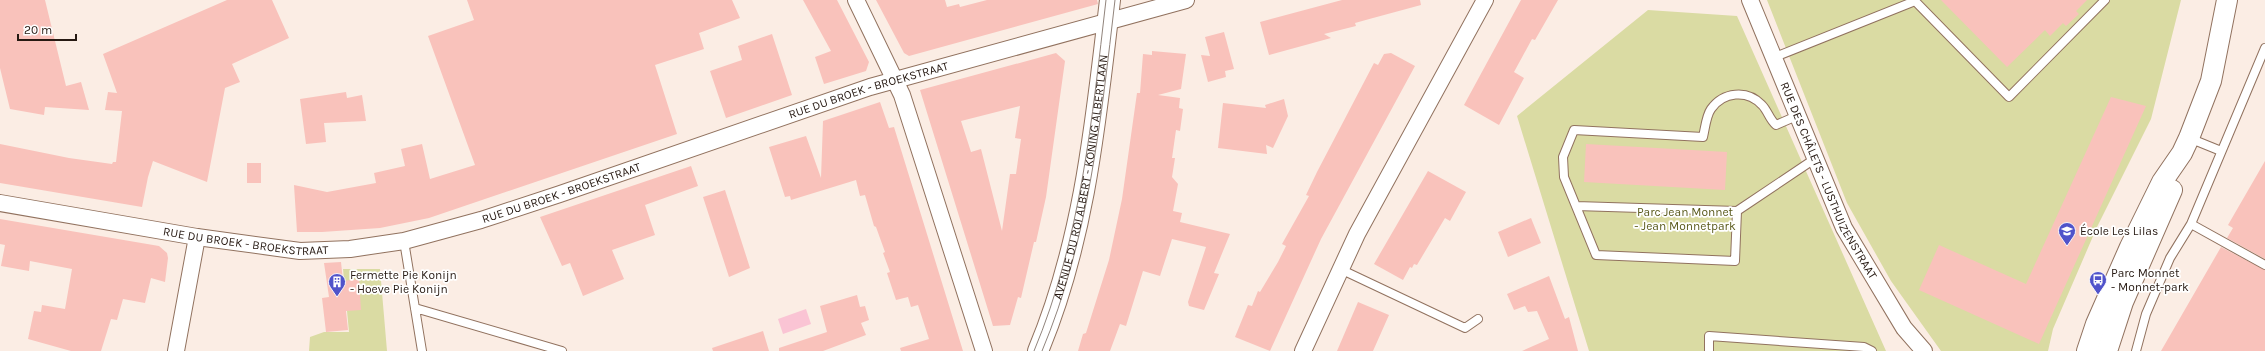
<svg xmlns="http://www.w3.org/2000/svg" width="2265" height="351" font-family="Karla,sans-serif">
<rect width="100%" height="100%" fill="#fbede4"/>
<path fill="#dadba3" d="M1767,0H2181L2151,119L2097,227L2053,329L2048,351H1941L1891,281L1847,203Z
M1648,10L1737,16L1886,351H1589L1517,116Z
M343,269H380L387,351H309L310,337L324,332H349Z"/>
<path fill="#fac4d4" d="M806,309L811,324L783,334L778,319Z"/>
<path fill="#f9c2bb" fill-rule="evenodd" d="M0,0H45L66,86L81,82L89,110L45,107L44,115L10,109L0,68Z
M227,0H272L289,38L232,64L240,82L225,88L207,182L153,161L148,177L142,207L0,183V144L69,158L112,164L113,162H116L122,111L105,110L108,92L117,93L103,54Z
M467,0H732L740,18L699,33L704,49L655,65L677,134L429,218L380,228L322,232H297L294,185L327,192L376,183L374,173L405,166L401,149L422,144L430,179L475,165L428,36L474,20Z
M803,0H837L869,62L866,71L824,84L815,57L831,51Z
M876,0H945L947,7L959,4L960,7L987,0H1097L1098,4L909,56L904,53Z
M1342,0H1420L1421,5L1373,18L1355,23L1356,26L1324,34L1331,38L1269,55L1260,22Z
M1521,0H1558L1535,40L1532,39L1514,72L1524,78L1499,125L1464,105Z
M1941,0H2087L2076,11L2079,14L2066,26L2063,23L2050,36L2045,30L2007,67Z
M1224,32L1234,69L1225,71L1226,77L1208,82L1201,55L1210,56L1205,37Z
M772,34L792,95L726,118L710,71L742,60L738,46Z
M1152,51L1186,54L1181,89L1158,95L1180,98L1179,108L1183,109L1180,131L1176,130L1172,158H1175L1172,177L1178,184L1173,211L1182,213L1180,222L1230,234L1214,273L1219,274L1204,310L1189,306L1188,302L1206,247L1172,239L1160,276L1143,271L1126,326L1120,324L1110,351H1078L1083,334L1086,333L1109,260L1122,199L1137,93H1140L1143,54L1152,55Z
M1056,53L1065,61L1046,197L1036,242H1034L1021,298L1018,297L1010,325L993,326L920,90ZM1020,106L1015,138L1021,139L1016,174H1010L1002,231L981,149L971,152L961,121Z
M1391,53L1415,66L1321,239L1270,351L1235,337L1248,305L1252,306L1258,291L1260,292L1278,262L1286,246L1282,244L1309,196L1306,195L1317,172L1374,63L1378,65L1384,54Z
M346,92L347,98L362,95L366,121L324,123L326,142L306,144L300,99Z
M2111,97L2146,106L2039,344L1919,290L1939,245L2026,284Z
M1284,99L1288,116L1273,148L1266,145L1267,154L1218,148L1223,103L1266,108L1265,105Z
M880,102L889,128L894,127L963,351H901L900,348L929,339L918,305L911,307L908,297L896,300L887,273L890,272L883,253L885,252L876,227L874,226L865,195L860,196L856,180L791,200L790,196L785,197L769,147L806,136L821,178L823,121Z
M1586,144L1727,152L1725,190L1584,182Z
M2265,161V259L2227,238L2233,228L2228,225Z
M247,163H261V183H247Z
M691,166L698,186L645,205L655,235L612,250L624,279L583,296L570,263L562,266L540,217Z
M1428,171L1466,192L1450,221L1445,218L1417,265L1414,264L1412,268L1410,267L1403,280L1374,264Z
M725,190L750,268L729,277L703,197Z
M1531,218L1541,243L1508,257L1498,232Z
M0,219L159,246L167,253L168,258L165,282L151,278L145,303L123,299L117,320L111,319L101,351H71L28,339L34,311L41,312L42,305L65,309L72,269L30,261L29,271L1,266L5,245L0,244Z
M2221,247L2265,270V351H2161Z
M341,262L343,281L359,279L361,310L346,311L348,330L326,332L322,298L329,297L324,263Z
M1549,276L1565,319L1569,317L1578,351H1522L1549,339L1537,311L1528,312L1525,306L1514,310L1507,294Z
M857,295L860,307L865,306L869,320L861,323L866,335L823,351H779V348L827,332L820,306Z
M1358,302L1389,315L1373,351H1337Z
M763,331L769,351H713L712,348Z"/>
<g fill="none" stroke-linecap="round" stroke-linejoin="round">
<defs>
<path id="service" d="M1775,57L1915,1L2009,97L2105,0
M1799,115L1776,125C1769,119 1768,111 1762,105C1747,89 1723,92 1711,109C1706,116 1705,129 1703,137L1574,130L1563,157L1564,177L1596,255L1735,261L1737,211L1816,158
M2189,138L2221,151
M1576,206L1737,211
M2191,224L2265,265
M404,241L422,351
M1340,269L1465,328L1478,319
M415,308L562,351
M1709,351V336L1864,347L1872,351
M2136,351L2146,314L2170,258L2191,224L2265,48"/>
<g id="minor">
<path d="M856,0L902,95L984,351"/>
<path id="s1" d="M1750,0L1844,228L1904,328L1924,351"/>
<path id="s2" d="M0,203L197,237L300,251L350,249L404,241L481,220L560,194L870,87L1186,0"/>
<path d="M176,351L197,237"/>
<path d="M1303,351L1357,234L1485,0"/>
</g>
<g id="tertiary">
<path id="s3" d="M1038,351C1085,239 1096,119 1110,0"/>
<path d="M2087,351L2096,324L2130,247L2162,182L2182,153L2189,138L2211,81L2227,0"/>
<path d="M2107,351L2123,302L2172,190"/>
</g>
</defs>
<use href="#service" stroke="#91725f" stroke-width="10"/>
<use href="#minor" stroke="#91725f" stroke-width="18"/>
<use href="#tertiary" stroke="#91725f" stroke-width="22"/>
<use href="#service" stroke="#fff" stroke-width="8"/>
<use href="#minor" stroke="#fff" stroke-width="16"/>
<use href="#tertiary" stroke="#fff" stroke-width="20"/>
<path stroke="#91847c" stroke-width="1" d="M1034,351C1081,239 1092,119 1106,0
M1042,351C1089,239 1101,119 1115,0"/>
</g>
<defs>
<symbol id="school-pin" viewBox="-11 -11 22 30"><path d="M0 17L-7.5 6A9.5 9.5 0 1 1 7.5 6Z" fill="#5053ca" stroke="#fff"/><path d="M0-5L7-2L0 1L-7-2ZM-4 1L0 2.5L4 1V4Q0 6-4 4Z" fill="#fff"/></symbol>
<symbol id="bus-pin" viewBox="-11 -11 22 30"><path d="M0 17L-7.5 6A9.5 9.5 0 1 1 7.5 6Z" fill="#5053ca" stroke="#fff"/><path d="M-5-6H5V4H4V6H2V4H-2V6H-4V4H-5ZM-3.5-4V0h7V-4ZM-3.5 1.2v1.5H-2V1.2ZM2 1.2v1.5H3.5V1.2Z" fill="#fff"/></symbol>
<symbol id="building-pin" viewBox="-11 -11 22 30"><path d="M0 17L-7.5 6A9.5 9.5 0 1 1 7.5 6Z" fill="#5053ca" stroke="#fff"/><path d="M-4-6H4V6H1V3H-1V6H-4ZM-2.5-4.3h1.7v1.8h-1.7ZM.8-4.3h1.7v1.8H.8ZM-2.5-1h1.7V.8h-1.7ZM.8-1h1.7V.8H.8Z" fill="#fff"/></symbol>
</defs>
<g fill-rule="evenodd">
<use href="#school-pin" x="2057" y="221" width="20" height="27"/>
<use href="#bus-pin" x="2088" y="270" width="20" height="27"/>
<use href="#building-pin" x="327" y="272" width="20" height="27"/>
</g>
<g text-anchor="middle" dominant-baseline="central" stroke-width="3.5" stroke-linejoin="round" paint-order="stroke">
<g font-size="12" fill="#261912" stroke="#fff">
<text stroke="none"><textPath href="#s2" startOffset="897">RUE DU BROEK - BROEKSTRAAT</textPath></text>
<text stroke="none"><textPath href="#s3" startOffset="180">AVENUE DU ROI ALBERT - KONING ALBERTLAAN</textPath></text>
<text stroke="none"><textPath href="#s1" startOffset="197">RUE DES CHÂLETS - LUSTHUIZENSTRAAT</textPath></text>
<text stroke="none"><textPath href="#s2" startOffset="573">RUE DU BROEK - BROEKSTRAAT</textPath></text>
<text stroke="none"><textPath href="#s2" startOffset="249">RUE DU BROEK - BROEKSTRAAT</textPath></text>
</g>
<g font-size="12" fill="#5a5a1c" stroke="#fff">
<text x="1685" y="212">Parc Jean Monnet<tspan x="1685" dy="14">- Jean Monnetpark</tspan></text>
</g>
<g font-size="12" fill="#261912" stroke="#fff" text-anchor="start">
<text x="2080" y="231">École Les Lilas</text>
<text x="2111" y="273">Parc Monnet<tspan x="2111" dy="14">- Monnet-park</tspan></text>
<text x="350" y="275">Fermette Pie Konijn<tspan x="350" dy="14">- Hoeve Pie Konijn</tspan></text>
</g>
</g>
<path d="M18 34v6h58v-6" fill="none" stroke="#261912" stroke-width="2"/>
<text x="24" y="34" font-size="12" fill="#261912" stroke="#ffffff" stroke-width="3" paint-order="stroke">20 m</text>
</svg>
